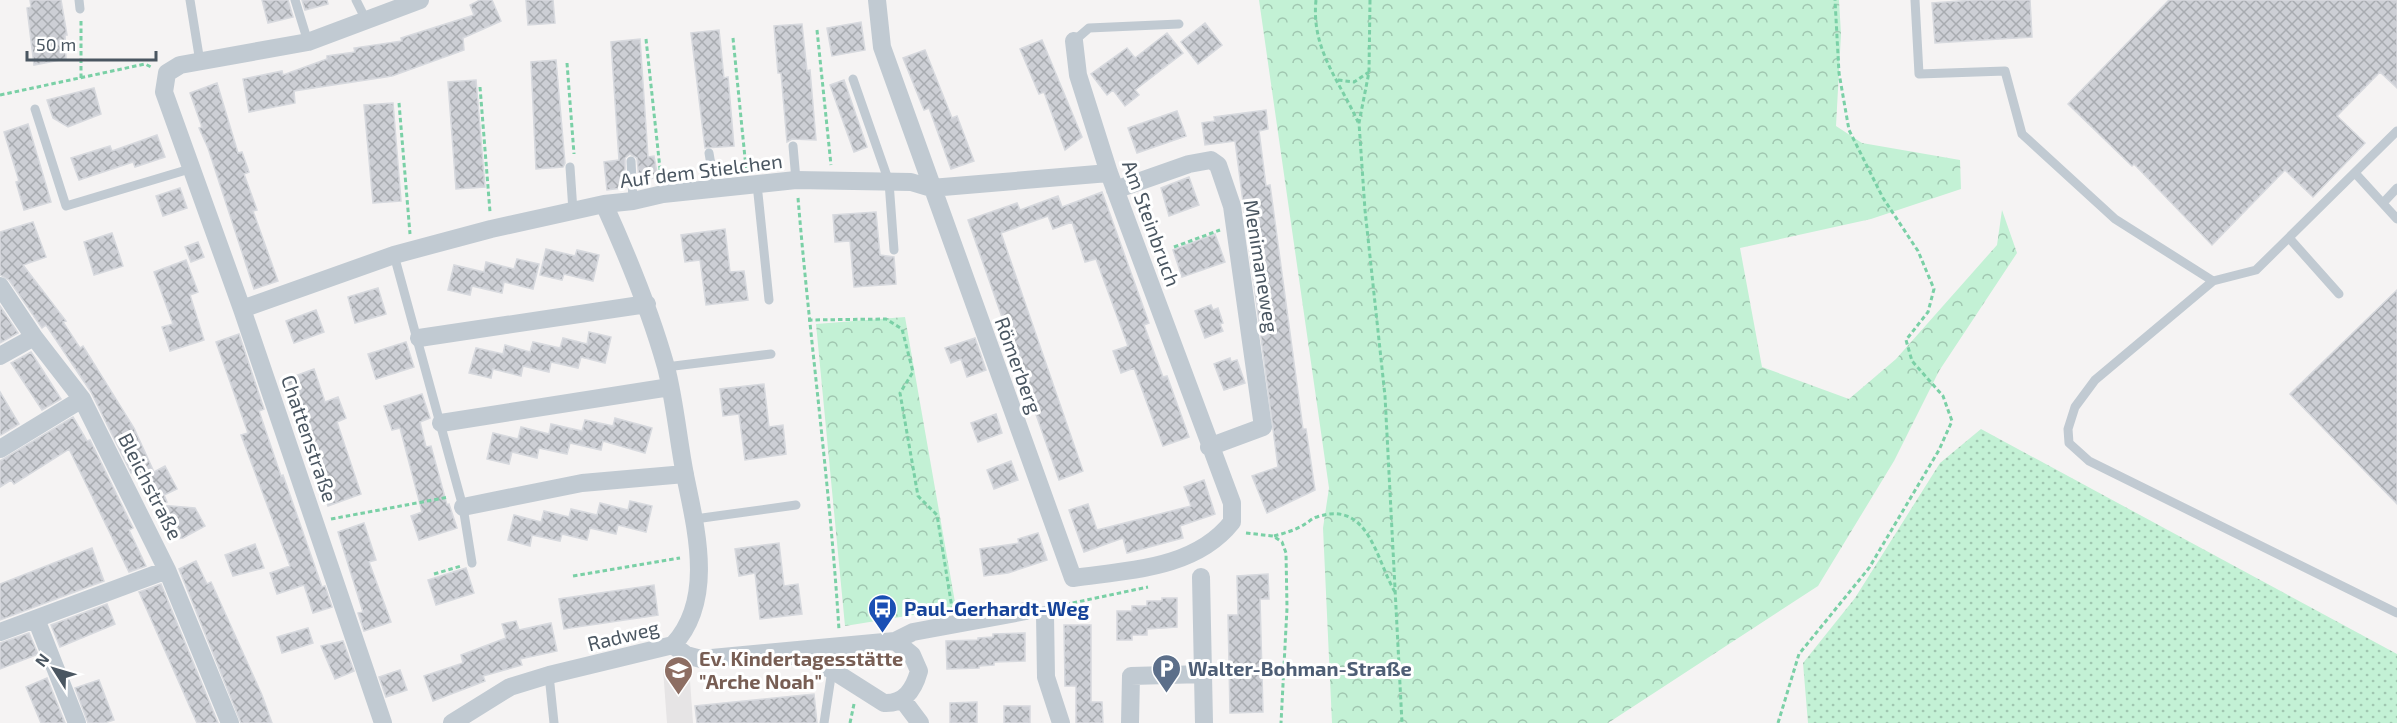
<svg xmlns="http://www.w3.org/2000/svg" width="2397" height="723" font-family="'Exo 2',sans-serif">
<defs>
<pattern id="grass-dots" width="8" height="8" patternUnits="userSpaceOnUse" patternTransform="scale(1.5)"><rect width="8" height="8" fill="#c3f1d5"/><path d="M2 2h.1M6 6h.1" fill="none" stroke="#a0c6b0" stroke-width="1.8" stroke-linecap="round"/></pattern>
<pattern id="forest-crowns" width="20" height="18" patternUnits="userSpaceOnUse" patternTransform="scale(1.5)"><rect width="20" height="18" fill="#c3f1d5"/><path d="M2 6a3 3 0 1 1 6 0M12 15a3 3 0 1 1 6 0" fill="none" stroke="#a0c6b0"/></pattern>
<pattern id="building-cross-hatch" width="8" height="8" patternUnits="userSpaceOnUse" patternTransform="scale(1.5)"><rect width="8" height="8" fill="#cdcfd5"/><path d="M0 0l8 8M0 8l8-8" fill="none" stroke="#a8abb0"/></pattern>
</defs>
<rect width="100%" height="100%" fill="#f5f3f3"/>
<path fill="#e6e4e5" d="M689,666L693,723H667L663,669Z"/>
<path fill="url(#grass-dots)" d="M1981,429L2397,654V723H1808L1803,663L1855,598L1940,463Z"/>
<path fill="url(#forest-crowns)" d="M1259,0H1839L1841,34L1836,126L1862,143L1960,160L1961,189L1871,219L1740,248L1762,367L1849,399L1896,359L1997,245L2002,210L2017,253L1939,371L1894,461L1818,586L1608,723H1332L1323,528L1329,488Z
M905,317L956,608L845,626L816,324Z"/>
<path fill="url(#building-cross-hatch)" stroke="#d7d9de" stroke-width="1.5" d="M30,0H61L67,35H65L66,59L34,65L27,8L31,7Z
M262,0H288L293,17L268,23Z
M302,0H327L328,4L305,10Z
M480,0H492L501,21L463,38L464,50L392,76L294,91L295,103L249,112L243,79L282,71L283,75L327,59V56L355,52L354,48L402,41L401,38L474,15L470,5Z
M526,0H553L555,23L528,25Z
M1974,0H2030L2032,37L1935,43L1932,3Z
M2169,0H2397V88L2380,72L2337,116L2365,143L2313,197L2285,170L2212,245L2134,164L2132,166L2068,104Z
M861,22L865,50L832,56L827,28Z
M1205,23L1222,45L1198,64L1181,42Z
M802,24L807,71L810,70L816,140L792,139L787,142L781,73H778L774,26Z
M719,30L724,78L728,77L734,146L705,148L691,33Z
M1167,33L1183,53L1135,90L1139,95L1125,106L1113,90L1107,95L1091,74L1127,48L1135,58Z
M640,39L648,157L654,156L658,178L639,179L637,158L630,154L625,158V181H621L622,188L607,190L604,162L619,160L611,42Z
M1042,40L1082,137L1065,150L1044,92L1039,94L1020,49Z
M925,50L952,118L957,116L974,161L951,169L929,108L924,110L903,58Z
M556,60L565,163L563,167L536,169L531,62Z
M476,80L485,187L456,189L448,82Z
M844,80L867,147L854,152L830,85Z
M217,83L238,153L242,152L249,172L244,174L257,210L253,211L278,281L254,289L208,148L199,128L202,127L190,93Z
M94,88L101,114L68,127L53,118L47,100Z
M393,103L401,201L373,203L364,105Z
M1266,110L1268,129L1259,131L1266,186L1270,185L1303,429H1306L1315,490L1267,513L1252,476L1278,467L1235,141L1205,145L1202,123L1215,121L1214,117Z
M1177,111L1186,136L1137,153L1128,128Z
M28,124L51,202L24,210L16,182L19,181L4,132Z
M157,135L165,157L135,167L133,162L79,180L71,158L110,146L112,151Z
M1189,177L1199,205L1169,216L1161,188Z
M180,188L187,208L163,216L156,196Z
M1102,192L1149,323L1144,325L1163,377L1167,376L1189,437L1163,446L1134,368L1121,373L1113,351L1128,346L1096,259L1085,262L1072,222L1053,229L1048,216L1001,233L1083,471L1059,480L968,220L1017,203L1020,210L1058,196L1062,207Z
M876,212L880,255L894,257L896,284L854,287L850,241L835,242L833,215Z
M33,222L46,257L23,265L66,321L63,322L80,348L83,346L134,428L154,472L165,466L177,489L164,495L167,502L159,505L195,508L205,526L183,538L171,540L159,516L162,515L138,469L131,473L91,392L46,325L42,328L9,280L0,275V232Z
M725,229L730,272L744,271L748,300L706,305L700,260L685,262L681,235Z
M112,233L123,266L94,275L84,242Z
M1215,234L1225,262L1182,277L1173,250Z
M198,242L204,257L191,262L185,247Z
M546,249L575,256L577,250L599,255L593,281L564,274L562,280L540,275Z
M517,259L539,264L533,289L504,282L502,293L472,286L470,295L448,290L454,265L484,272L486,262L514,269Z
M186,260L198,292L190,295L204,340L170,351L162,327L173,324L154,272Z
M378,288L386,314L355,323L348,297Z
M2397,290V504L2290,394Z
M1211,305L1213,310L1218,308L1223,323L1220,324L1223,331L1205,338L1195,311Z
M0,306L18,333L0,343Z
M316,310L324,332L294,343L286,321Z
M589,332L611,337L605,363L581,357L578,368L551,362L549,372L523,366L521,376L493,369L491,378L469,373L476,348L503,354L505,345L530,352L533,342L560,348L563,338L587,344Z
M239,334L264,409L259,411L281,476L283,475L322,587L325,586L332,607L313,613L304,585L277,594L270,573L290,566L241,435L248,433L216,342Z
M975,338L986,370L967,377L961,359L951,363L945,348Z
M406,342L414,367L376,379L368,354Z
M31,352L61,399L42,410L11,363Z
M1230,358L1231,362L1237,360L1245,383L1224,390L1214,364Z
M314,369L325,402L338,397L346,418L337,422L361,494L328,506L287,379Z
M764,384L769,427L783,425L786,454L745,460L739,414L723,416L720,389Z
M0,392L19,424L1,435L0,433Z
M422,394L430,418L420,422L426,447L431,446L447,505L449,504L457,528L419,540L411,516L422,512L400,428L392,430L384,406Z
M996,414L1002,433L978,442L971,423Z
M73,417L87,441L90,440L133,528L129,530L146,566L129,572L69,449L14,484L11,480L0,487V461Z
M615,418L652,428L645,453L603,441L601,450L570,443L567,454L539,448L537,458L512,452L509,464L487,459L493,433L518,439L521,427L549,434L551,424L582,431L585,420L613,426Z
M1011,461L1018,480L994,489L987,470Z
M1204,480L1215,514L1180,526L1183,538L1127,553L1123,538L1084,552L1069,510L1088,504L1097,530L1191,506L1184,487Z
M630,501L652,506L646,532L618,525L616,534L590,528L587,540L562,534L560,541L532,535L530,546L508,540L514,515L541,522L544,511L569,517L571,509L597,515L600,503L628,510Z
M364,523L376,560L369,562L391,622L364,631L358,613L363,612L338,532Z
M1038,533L1047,560L1008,573L984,576L980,549L1019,543L1018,539Z
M779,543L784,586L798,584L802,614L760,619L755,573L739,576L735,549Z
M255,544L264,568L233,576L225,555Z
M92,548L104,581L0,620V584Z
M196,561L207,584L211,582L262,695L272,723H241L179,569Z
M466,568L474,593L436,605L428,580Z
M1268,574L1269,599H1260L1263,712L1230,713L1228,615H1238L1237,576Z
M161,584L218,723H197L139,592Z
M654,585L658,615L564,629L559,599Z
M1162,598H1177V627L1147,629V635H1132V640H1117V611H1132V606H1147V601H1162Z
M107,604L115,624L60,647L51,625Z
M516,621L519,630L551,623L557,651L520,659L522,665L483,676L485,681L433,701L424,676L463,663L461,655L506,638L502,624Z
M1064,625H1091V702H1102L1103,723H1076V686H1065Z
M308,628L313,643L282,653L277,637Z
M29,633L38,654L0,669V643Z
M1025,633V661L994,662V665L979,666V668L947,669L946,641L978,640V638L993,637V634Z
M343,641L354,671L335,679L321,646Z
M400,670L407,690L386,697L379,677Z
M47,678L65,723H41L26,687Z
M99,680L114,720L104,723H88L75,688Z
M814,694L817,723H697L695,706Z
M977,702V723H950V703Z
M1004,706H1030V723H1004Z"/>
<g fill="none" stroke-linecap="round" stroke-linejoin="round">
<path stroke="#7ad0a6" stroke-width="3" stroke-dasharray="4.5 3" stroke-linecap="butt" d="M1316,0C1311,49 1339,80 1358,122
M1370,0L1369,72L1359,123L1365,210L1385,396L1402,723
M81,21V79
M817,30L831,165
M733,38L746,168
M646,39L661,178
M567,63L574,154
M1338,80L1354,82L1369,72
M480,87L490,212
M0,95L145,64L151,67
M399,103L410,234
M798,198C810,342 830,486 839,630
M1174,247L1220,230
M808,320L886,319L902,329L913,372L900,393L918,496L937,515L952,608
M331,519L449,497
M1246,533L1273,536L1282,542L1286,553L1287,608L1281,723
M1274,536C1285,533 1296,530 1305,524C1309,522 1312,518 1317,517C1369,499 1376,560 1395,592
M434,574L461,566
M573,576L680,558
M1058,606L1148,587
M850,723L854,704
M1778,723L1799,654L1869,568L1939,450L1952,421L1943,396L1912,361L1906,340L1928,312L1934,289L1918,251L1883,198L1849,130L1839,73L1835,0"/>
<path stroke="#c1cad2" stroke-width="9" d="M79,0L80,9
M190,0L200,62
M295,0L308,42
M356,0L366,20
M1915,0L1919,74L2005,71L2022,134L2115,219L2213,281L2256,270L2397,131
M1074,41L1089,28L1179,24
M853,79L889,182L894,250
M35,109L66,206L193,168
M793,146L796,180
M709,153L715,188
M631,161L633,201
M570,167L573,211
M2355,173L2397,219
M757,184L769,300
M2383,203L2397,188
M2290,239L2339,294
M394,255L463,507L472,563
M2213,281L2095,380L2075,407L2068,429L2069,443L2089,461L2397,613
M666,367L771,354
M695,519L796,505
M549,675L554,723
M824,723L832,670"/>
<path stroke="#c1cad2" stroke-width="18" d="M877,0L882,47L1073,578C1129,570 1195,569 1232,522V503L1109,173L1078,75L1074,41
M1115,190L1189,164L1211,160L1218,165L1232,206L1263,427L1209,447
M0,286L34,337L82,399L167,570L230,723
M242,309L394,255L491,229L604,204L633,201L663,194L796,180L911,182L931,188L1109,173
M419,338L647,304
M0,356L34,337
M441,423L670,387
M0,449L82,399
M463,507L582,483L685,474
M1201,577L1204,723
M1045,615L1046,677L1061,723
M36,619L77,723
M0,632L167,570
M895,641L913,632L1026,611
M673,645L686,655L701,659L895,641L912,655L919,671C914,689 905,704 884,703L832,670L814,661L779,653
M902,699L920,723
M383,723L242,309L164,92L167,73L180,65L308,42L420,0
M452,723L510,687L549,675L673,645C715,600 696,529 685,475C678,439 675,402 666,367C650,310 628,257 604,204
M1130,723L1131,676L1205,674"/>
</g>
<defs>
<symbol id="bus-pin" viewBox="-11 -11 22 30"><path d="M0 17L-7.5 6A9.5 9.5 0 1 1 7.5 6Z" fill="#1a4fb4" stroke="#fff"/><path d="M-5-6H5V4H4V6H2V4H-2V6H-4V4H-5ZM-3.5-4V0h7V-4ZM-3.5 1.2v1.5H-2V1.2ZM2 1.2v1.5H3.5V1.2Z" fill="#fff"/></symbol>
<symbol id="parking-pin" viewBox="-11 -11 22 30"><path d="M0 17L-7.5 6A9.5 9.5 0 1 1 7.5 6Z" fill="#5c6f8a" stroke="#fff"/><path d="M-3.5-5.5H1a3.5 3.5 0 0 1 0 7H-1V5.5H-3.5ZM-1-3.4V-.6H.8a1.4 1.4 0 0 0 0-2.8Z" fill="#fff"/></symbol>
<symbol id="school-pin" viewBox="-11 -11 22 30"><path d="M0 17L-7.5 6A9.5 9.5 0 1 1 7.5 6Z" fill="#8d6e63" stroke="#fff"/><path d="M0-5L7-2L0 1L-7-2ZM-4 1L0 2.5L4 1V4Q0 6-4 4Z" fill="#fff"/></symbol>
</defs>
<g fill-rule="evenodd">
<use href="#bus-pin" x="866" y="592" width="33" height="45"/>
<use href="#parking-pin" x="1150" y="652" width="33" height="45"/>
<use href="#school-pin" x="662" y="654" width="33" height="45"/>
</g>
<g text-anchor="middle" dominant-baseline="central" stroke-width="6" stroke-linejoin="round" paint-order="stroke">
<g font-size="20" fill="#4a5661" stroke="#fff">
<text transform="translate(701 170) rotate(-7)">Auf dem Stielchen</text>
<text transform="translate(1152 223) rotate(70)">Am Steinbruch</text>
<text transform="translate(1262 266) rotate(81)">Menimaneweg</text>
<text transform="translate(1019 365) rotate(70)">Römerberg</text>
<text transform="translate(310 438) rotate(71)">Chattenstraße</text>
<text transform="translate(151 486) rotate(63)">Bleichstraße</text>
<text transform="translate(623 635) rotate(-14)">Radweg</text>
</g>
<g font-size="20" font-weight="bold" fill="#164399" stroke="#fff" text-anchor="start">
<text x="904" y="608">Paul-Gerhardt-Weg</text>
</g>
<g font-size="20" font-weight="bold" fill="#785e54" stroke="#fff" text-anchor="start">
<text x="699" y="658">Ev. Kindertagesstätte<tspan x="699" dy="23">"Arche Noah"</tspan></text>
</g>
<g font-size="20" font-weight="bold" fill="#4e5e75" stroke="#fff" text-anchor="start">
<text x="1188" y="668">Walter-Bohman-Straße</text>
</g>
</g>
<g transform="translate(54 669) rotate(307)" stroke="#ffffff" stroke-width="4.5" paint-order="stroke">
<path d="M0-4.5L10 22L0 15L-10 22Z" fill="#4a5661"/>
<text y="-9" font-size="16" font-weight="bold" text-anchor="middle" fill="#4a5661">N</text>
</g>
<path d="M27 51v9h129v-9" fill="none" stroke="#4a5661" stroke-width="3"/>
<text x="36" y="51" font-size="18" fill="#4a5661" stroke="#ffffff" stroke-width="4.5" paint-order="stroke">50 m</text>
</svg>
